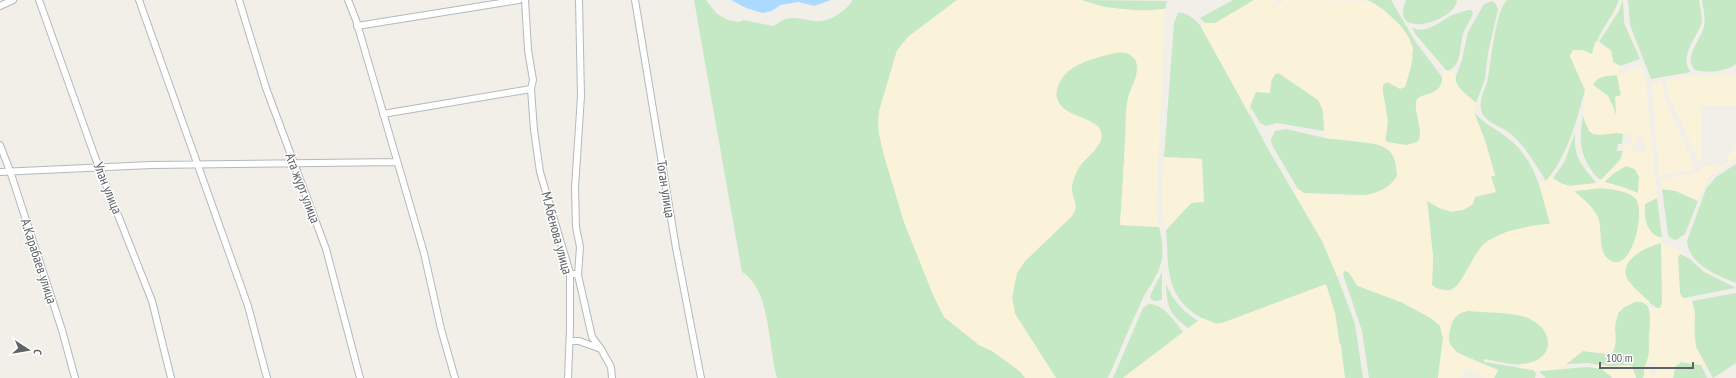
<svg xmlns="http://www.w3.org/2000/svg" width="1736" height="378" font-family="'PT Sans Narrow',sans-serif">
<rect width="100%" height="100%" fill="#f1efe8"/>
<path fill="#c5e8c5" d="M694,0H706L717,14L728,20L739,22L743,20L773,26C777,24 782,20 786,19C795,16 805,20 814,21C829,23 845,12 853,0H957L908,37L879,134L884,155L904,222L934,297L979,345L992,351L1021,372L1025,378H777C768,348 771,289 742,272Z
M1081,0L1167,1L1165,9C1137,12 1107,11 1081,0Z
M1233,0H1254L1215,24L1205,23L1200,18Z
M1368,0H1391L1415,41L1442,77C1442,94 1429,92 1418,98C1417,102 1415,106 1416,110C1418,124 1428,144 1407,145C1400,146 1391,144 1385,141L1387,131L1386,109L1383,93V85L1387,82L1397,86L1405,87L1413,57Z
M1406,0H1457C1456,21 1388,42 1406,0Z
M1507,0H1619C1612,19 1597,33 1592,54L1582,50L1571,53L1570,56L1585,90C1576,122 1568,155 1546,181C1535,164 1526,147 1511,134C1503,127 1489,124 1483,115C1481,111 1480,105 1481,100C1482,94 1485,89 1487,83C1491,66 1495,10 1507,0Z
M1623,0L1624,23L1640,59L1620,66L1613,62L1611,50L1599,42L1619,11Z
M1628,0H1699L1702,19L1701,25C1696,38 1678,58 1691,72L1651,79L1630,25Z
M1702,0H1736V64C1725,72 1708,73 1695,70C1682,57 1702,39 1704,26C1706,17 1703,8 1702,0Z
M1492,1L1496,4L1498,10L1488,52L1485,79L1476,103L1457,86L1455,79L1462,60L1468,32L1484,4Z
M1468,10H1471L1473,13C1471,19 1467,25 1464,31C1459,42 1463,67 1447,71L1416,35L1412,27C1424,36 1441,21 1452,15C1457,13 1463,12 1468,10Z
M1178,13C1190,11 1202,27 1208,36L1268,149L1327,249L1355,324L1363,378H1345L1341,344L1222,323C1213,325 1205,320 1198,316C1164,294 1169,266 1166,230L1191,203L1202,159L1164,157L1174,23Z
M1117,52L1129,53L1136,60L1137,67L1136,76L1128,99L1120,225L1159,227C1162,239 1164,251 1161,263C1158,275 1150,285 1144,296C1131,323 1120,351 1108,378H1056L1015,314L1012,298L1014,283L1017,273L1025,261L1071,217C1080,205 1073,203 1072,191C1070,173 1085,160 1096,149L1089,121C1081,118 1071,115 1064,109C1049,95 1059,77 1073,67C1085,59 1103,55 1117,52Z
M1278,73L1318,100L1323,110L1324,131L1277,123L1266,126L1260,123L1250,106L1256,91L1270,92L1271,81L1275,74Z
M1617,75L1621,95L1616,118L1608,96L1593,85C1597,75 1608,76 1617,75Z
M1474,112C1485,125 1497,129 1510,140C1536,161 1542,194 1550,224L1536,225L1506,232L1476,254L1457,287L1451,291L1435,288L1432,285L1433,257L1427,200L1439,208L1452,212L1475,197L1491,176L1495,175L1485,140Z
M1583,115L1586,125L1623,133L1622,144H1618L1617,151H1623L1620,160L1601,180C1596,177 1593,173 1590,168C1578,148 1580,138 1583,115Z
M1286,129L1325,138L1376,144C1393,149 1397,159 1397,176C1391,187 1378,193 1366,195L1304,193L1298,189L1272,145L1271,140L1275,131Z
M1575,133C1574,160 1581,163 1596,183C1580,187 1567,189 1553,178L1564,163Z
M1736,164V283C1717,275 1689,265 1687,241L1706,189L1716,177Z
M1626,166L1635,169L1639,176L1638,194L1623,187L1604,182L1614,173Z
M1601,188C1611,189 1629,191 1636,199C1646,212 1631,278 1608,259C1596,249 1604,229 1597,215C1592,206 1582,198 1574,191Z
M1662,189L1676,191L1698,201L1685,234L1676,240L1672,239L1668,235Z
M1657,198L1662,238C1647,235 1643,218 1645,204Z
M1662,243V303L1660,308H1657C1650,304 1645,298 1640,293C1635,288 1629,283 1626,276C1620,258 1648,246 1662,243Z
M1680,254L1690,259L1704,272L1736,288L1683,298L1679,291L1678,257Z
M1344,271L1349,272L1358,286L1401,302L1436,321L1440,326L1443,338L1438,378H1369L1362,331L1343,274Z
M1162,272V300L1154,301L1150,298L1151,294Z
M1166,284C1173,301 1183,311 1198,321L1188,328C1169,313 1167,308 1166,284Z
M1736,293V363L1713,378L1696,347L1692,301Z
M1635,302C1655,300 1650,322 1649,335C1648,342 1650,350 1648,357C1647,364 1645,368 1644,376H1643V378H1636L1632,366L1623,365L1607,367L1589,363L1565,364L1583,351L1609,354L1614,343V332L1618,313L1623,308Z
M1149,304C1164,304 1174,321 1183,332L1123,378H1113L1143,308Z
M1468,311C1484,313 1516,312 1529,318C1553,330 1557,358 1527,364C1514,366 1497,361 1484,359V362L1533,370L1536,373L1535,378H1494L1498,370L1456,352L1449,343C1447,328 1453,313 1468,311Z
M1681,362L1701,365L1707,378H1673L1675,367Z
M1588,367L1602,369L1613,378H1546L1540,372V371Z"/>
<path fill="#fbf3d9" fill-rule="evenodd" d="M957,0H1081L1105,7L1123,9L1145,11L1165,9L1156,208L1159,227L1120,225C1122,196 1124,167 1125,138C1126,125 1125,111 1128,98C1130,87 1142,73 1136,61C1129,48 1114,53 1103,56C1086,61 1067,66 1059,84C1044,115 1093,115 1100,129C1108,145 1084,157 1078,169C1075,176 1071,184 1072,192C1075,204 1079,206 1071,217L1025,261L1017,273L1012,298L1015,314L1056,378H1025L1021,372L992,351L979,345L944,317L934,297L904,222L884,155L879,134L878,123L879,111L897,50L908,37Z
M1254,0H1278L1268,12L1285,0L1370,1L1384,10L1401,26L1408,36L1413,48L1411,67L1405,87L1400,89L1387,82L1383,85V93L1388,122L1385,139L1387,142L1406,145L1418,142C1424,134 1415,112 1416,101C1422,92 1434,97 1441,85C1444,80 1441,75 1444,70L1456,73C1453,87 1466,94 1476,103L1474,112L1484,140L1495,176H1491L1496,192L1475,197L1473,204C1457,217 1442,210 1427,201L1433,257L1432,285C1460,309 1469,255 1485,243C1503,230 1528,226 1550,224L1539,183L1546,181L1550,176L1559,183L1568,186L1596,183L1603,178L1620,160L1622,157L1624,144L1633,145V151L1645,152L1646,144L1641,142V136H1637L1636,143H1632V135L1617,133L1599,135L1593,134L1589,131L1583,115L1585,90L1570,56L1573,50H1582L1592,54L1595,42H1599L1612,53L1613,62L1620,66L1617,75L1641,66L1646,82L1657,198L1645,204C1643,218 1647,235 1662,238V243L1677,249L1684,255L1680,254L1678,257L1680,294L1683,298L1692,301L1695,313L1694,338L1696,347L1705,364L1701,365L1681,362L1675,367L1673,378H1653L1657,372L1654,362L1647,364L1651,374L1650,376L1653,378H1643V376L1644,375C1644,365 1645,367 1648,358C1650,352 1651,315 1649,308H1660L1662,303L1661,243C1645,247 1615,262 1629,282C1635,290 1643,296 1650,302L1647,305C1642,301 1637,300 1632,303C1603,316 1622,334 1613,352L1609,354L1583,351L1560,369L1540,371L1519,368L1520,364C1552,363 1559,333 1530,319C1517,312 1484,312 1468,311C1459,312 1453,317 1451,326C1450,331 1448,337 1449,341C1452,356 1485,365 1498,370L1494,378H1486L1465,368L1460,378H1438L1443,338L1440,326L1431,318L1401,302L1358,286C1352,281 1352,271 1344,271L1343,274L1337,276L1322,241L1293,191L1298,189L1304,193L1312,194C1339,195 1381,204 1397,176C1397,168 1395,155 1389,150C1377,140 1341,140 1325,138C1323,125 1326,111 1318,100L1279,73L1275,74L1271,81L1270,93L1256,92L1250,106L1249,114L1201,27L1205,23H1215ZM1617,75L1621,95L1615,97L1616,115L1613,106L1608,96L1593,85C1597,75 1608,76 1617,75ZM1626,166L1635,169L1639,177L1638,193L1623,187L1604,182L1614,173ZM1601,188C1612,189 1629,190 1636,199C1646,212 1631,278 1608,259C1597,249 1603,229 1597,216C1592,206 1582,199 1574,191Z
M1736,75V106H1701V163H1700L1670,99L1666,80L1686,76Z
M1662,81C1666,113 1687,139 1694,170L1659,175L1652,84Z
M1736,141V159L1708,178L1698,201L1676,191L1662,189L1661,180L1700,171L1701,166L1724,165V163H1728V155H1730L1731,152H1733V147L1736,146Z
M1164,157L1202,159L1204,202L1191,203L1166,230L1162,206Z
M1326,284L1335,313L1345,378H1123L1202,318L1217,324L1222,323Z
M1598,364L1613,367L1628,365L1632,366L1636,378H1613L1602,369L1595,368Z"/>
<path fill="#aadaff" d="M731,0H831L814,6L799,2L780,5L772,11L763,13L746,8Z"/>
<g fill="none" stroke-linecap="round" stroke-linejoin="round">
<defs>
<path id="street" d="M39,0L95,157L152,301L171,378
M139,0L248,306L267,378
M239,0L266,88L326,249L360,378
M348,0L356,20L424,253L441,329L455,378
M525,0L528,50L533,80L531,89L534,130L540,172L570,273V328L568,378
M635,0L676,248L701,378
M0,6L13,0
M357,26L519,0
M383,114L531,89
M0,145L10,171L62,330L75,378
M0,172L151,165L397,162
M574,274L578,275L592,337L601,349L611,367L612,378
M578,275L580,247L576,227L575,188L581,96L579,0
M570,341H579L601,349"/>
</defs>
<use href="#street" stroke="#b5b8bc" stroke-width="8"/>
<use href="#street" stroke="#fff" stroke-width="6"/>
</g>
<g text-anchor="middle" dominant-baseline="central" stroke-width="3" stroke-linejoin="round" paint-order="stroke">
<g font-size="14" fill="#5f6368" stroke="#fff">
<text transform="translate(108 188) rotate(68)">Улан улица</text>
<text transform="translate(303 188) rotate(69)">Ата журт улица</text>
<text transform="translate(666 189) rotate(81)">Тоган улица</text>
<text transform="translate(557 233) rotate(75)">М.Абенова улица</text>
<text transform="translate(39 261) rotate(72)">А.Карабаев улица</text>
</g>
</g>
<g transform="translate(28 350) rotate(102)" stroke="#ffffff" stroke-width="3" paint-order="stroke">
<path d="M0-3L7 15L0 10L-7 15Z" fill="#5f6368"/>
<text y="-6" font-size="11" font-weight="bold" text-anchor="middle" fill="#5f6368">С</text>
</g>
<path d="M1600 362v6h93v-6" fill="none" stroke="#5f6368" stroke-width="2"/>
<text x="1606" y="362" font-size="12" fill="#5f6368" stroke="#ffffff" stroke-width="3" paint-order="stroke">100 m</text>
</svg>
